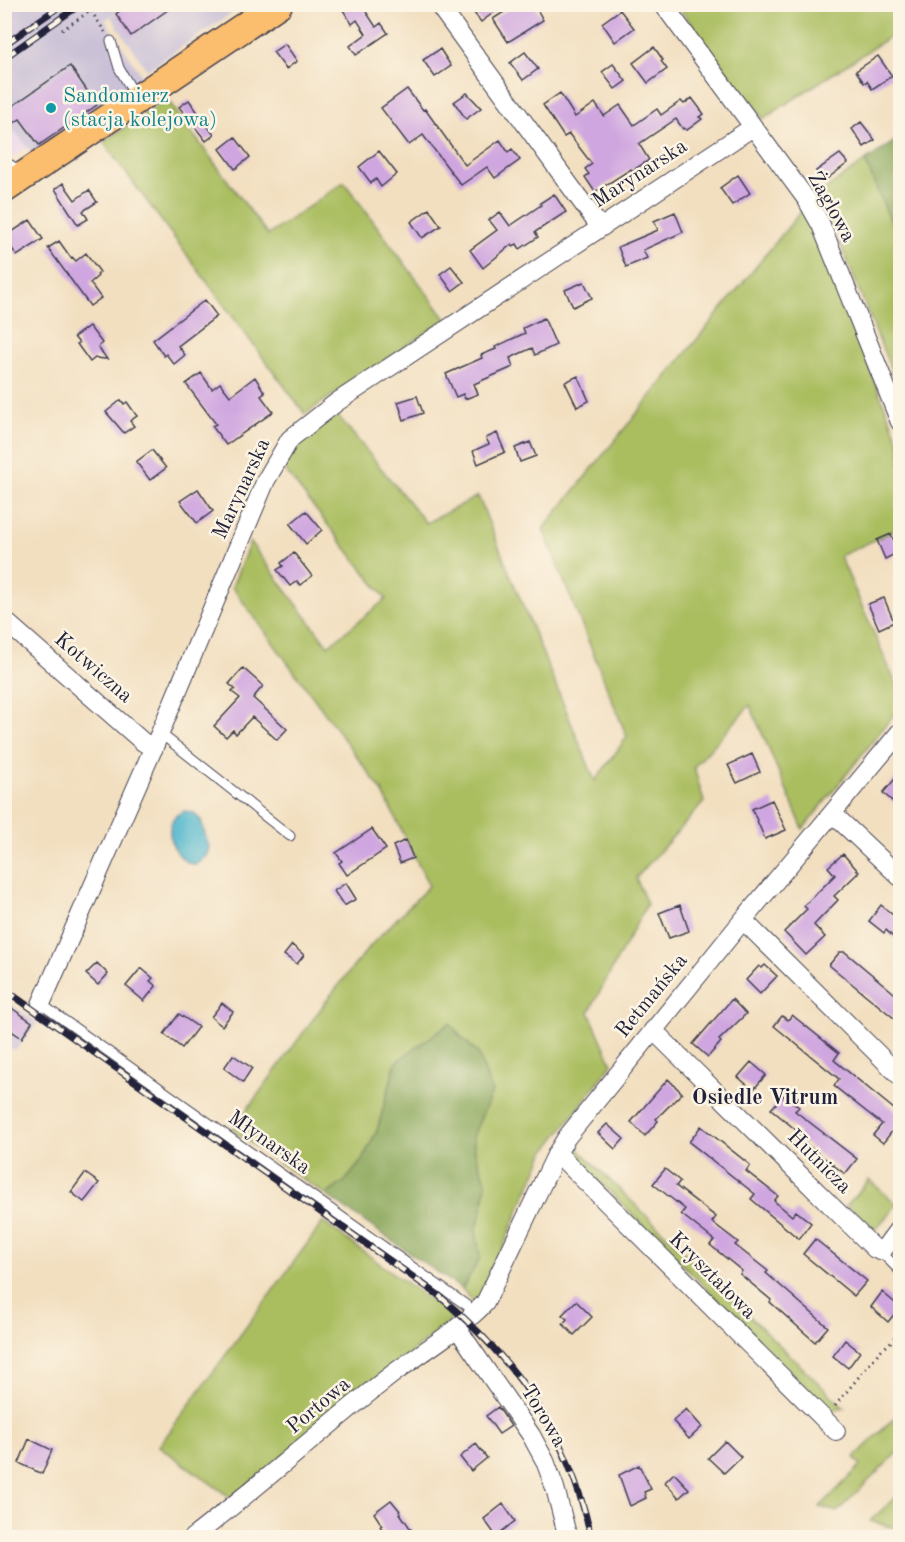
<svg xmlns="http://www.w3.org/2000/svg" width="905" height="1542" font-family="'Old Standard TT',serif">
<rect width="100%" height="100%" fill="#fcf5e5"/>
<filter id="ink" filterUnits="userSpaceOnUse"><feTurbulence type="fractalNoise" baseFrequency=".0167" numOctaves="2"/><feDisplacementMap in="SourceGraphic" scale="12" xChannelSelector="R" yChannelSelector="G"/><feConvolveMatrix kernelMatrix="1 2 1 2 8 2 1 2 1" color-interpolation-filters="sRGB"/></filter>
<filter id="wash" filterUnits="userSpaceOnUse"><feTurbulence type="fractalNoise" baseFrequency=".008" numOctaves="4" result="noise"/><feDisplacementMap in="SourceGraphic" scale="24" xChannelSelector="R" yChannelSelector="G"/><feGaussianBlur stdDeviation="1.35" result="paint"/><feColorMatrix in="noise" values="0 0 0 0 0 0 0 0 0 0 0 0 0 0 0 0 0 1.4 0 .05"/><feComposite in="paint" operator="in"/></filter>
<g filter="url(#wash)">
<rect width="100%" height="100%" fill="#f2dfc0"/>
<path fill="#e9d2ed" d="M15,130L28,147L5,163V138Z"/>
<path fill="#c9bfd7" d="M5,5H127L105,20L142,76L34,156L15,131L5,138Z
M128,5H244L147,70L111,17Z
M4,1000L38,1023L16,1050L5,1048Z"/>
<path fill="#aabe61" stroke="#66704e" stroke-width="1.5" d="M677,5H900V36L897,32L763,119Z
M167,99L268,235L344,182L446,319L305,414L103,142Z
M865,161L900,243V392L828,213L816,196Z
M802,210L812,226L900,444V528L840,556L900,693V707L803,829L750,705L694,767L704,802L636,878L647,904L589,1012L612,1064L544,1153L485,1288L474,1303L462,1289L480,1258L476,1231L483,1205L486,1182L475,1152L473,1136L492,1092L478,1053L460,1036L450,1023L396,1062L377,1131L361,1162L345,1181L326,1195L232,1130L330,996L371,945L429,886L382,791L232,587L250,542L328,646L386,599L283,468L299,444L335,412L426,523L478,496L595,781L627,737L543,529Z
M576,1147L841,1405L845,1408L829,1411L572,1154Z
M869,1180L897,1204L876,1229L847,1205Z
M323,1222L454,1318L231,1498L159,1446Z
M900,1412V1450L837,1512L820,1507L861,1465L854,1458Z
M900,1493V1529L870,1521Z"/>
<path fill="#87a557" stroke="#546449" stroke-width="1.5" d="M900,138V243L865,161Z
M450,1023L460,1036L478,1053L492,1092L473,1136L475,1152L486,1182L483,1205L476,1231L480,1258L462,1289L326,1195L345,1181L361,1162L377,1131L396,1062Z"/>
<path fill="#4fb6cd" stroke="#386c84" stroke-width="1.5" d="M184,811L194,813L201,821L209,847L207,855L195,865C172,860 158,821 184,811Z"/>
<g id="blocks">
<path fill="#cfa6e0" d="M129,4H176L131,36L116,14Z
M339,4H361L376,27L381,23L388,33L356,55L350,46L366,34L357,20L352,24Z
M467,4H505L481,22Z
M516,4H534L543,20L508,42L493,19Z
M620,10L634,28L615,42L602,23Z
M285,44L297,61L286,69L273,52Z
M654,47L663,60L661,61L667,69L648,83L633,63Z
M440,49L451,66L435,77L423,60Z
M525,52L538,69L523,80L510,63Z
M878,56L892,76L872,89L867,81L864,83L856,71Z
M613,64L626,81L615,89L602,72Z
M70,66L97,105L39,145L20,119L4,130V112Z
M407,89L423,110L425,109L465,165L500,140L508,152L512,149L520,160L495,178L487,167L461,185L423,135L409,145L381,108Z
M467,93L481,108L466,119L454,102Z
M560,93L575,117L595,103L604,116L620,105L634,125L657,109L661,115L681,101L684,104L692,98L704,114L699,117L702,119L687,130L684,128L683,129L676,119L639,144L649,160L632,171L631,169L595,192L585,177L589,174L585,169L592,164L569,134L564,137L543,105Z
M189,100L214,135L206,141L179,107Z
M861,122L875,140L864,147L852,129Z
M235,137L250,157L235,169L220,149Z
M379,151L397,174L381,187L376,179L371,183L359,167Z
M840,154L848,163L824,181L816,171Z
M738,175L750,193L732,205L720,188Z
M63,183L75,200L89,190L97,202L83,211L88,219L78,225L55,189Z
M554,194L566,212L535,232L538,237L520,249L517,244L513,246L512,244L483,268L470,250L497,230L489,220L500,212L510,226L541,205L540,203Z
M429,209L441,226L422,238L411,222Z
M675,212L683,232L643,250L647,258L626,267L618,247L658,230L654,221Z
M30,220L43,239L17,256L4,237Z
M59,241L71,258L72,257L76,261L86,253L100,272L97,274L98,276L90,283L101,298L90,306L48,248Z
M451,266L464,282L452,291L440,274Z
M584,282L592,298L573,307L565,290Z
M205,300L217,316L178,346L185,355L174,364L166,354L164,356L153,340Z
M544,318L556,345L535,355L532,348L510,358L513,367L474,384L478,394L465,399L463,394L456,397L446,374L482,358L481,355L496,349L495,347L525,333L523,328Z
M89,326L102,343L98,347L107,359L95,358L90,362L77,344L79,343L74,337Z
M201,373L212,389L220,383L230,396L255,377L265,393L261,396L273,412L226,445L212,426L216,424L186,384Z
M578,376L589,401L577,407L565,382Z
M417,396L423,413L404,420L398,402Z
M121,400L124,404L127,402L137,416L130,421L134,426L124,433L106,412Z
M497,433L505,452L478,464L473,451L489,444L486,438Z
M530,442L536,456L520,462L515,448Z
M152,450L166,468L150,480L136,462Z
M198,489L213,511L197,523L180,501Z
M306,511L322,530L306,544L290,524Z
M891,534L899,552L885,559L877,540Z
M294,553L312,576L300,585L297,581L290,586L277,570L283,566L281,563Z
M884,598L894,622L879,629L868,604Z
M243,668L263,686L253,698L287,729L277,740L252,717L236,734L233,730L226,737L214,726L240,698L232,692L235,689L229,684Z
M752,754L760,772L737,783L728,765Z
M900,773V808L883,793Z
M772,800L786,830L765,839L752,809Z
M372,829L386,849L347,875L339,863L342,861L336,853Z
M406,840L413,858L400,863L393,846Z
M843,854L859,872L834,896L838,900L814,925L825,937L806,955L784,932L807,909L804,906L835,875L828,867Z
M346,883L356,899L344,906L334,891Z
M680,905L689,931L669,938L659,913Z
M881,905L900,921V944L886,930L884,933L869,921Z
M292,945L304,955L297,964L284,955Z
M840,952H845L900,998V1023L829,965Z
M97,963L108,974L98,985L86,974Z
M765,965L777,976L760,994L746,980L759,966L762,968Z
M141,968L153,978L150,981L156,986L144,1001L126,986Z
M732,999L746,1014L719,1040L721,1042L708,1057L693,1044Z
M4,1003L32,1022L22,1038L4,1026Z
M222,1003L233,1012L222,1026L211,1017Z
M179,1014L198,1027L182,1048L164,1034Z
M792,1015L839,1053L834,1060L900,1114V1121L883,1143L873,1135L882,1124L834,1086L839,1079L774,1026L782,1016L788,1020Z
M233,1055L252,1068L243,1082L224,1068Z
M751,1062L766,1075L753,1090L738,1077Z
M668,1079L682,1093L656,1119L658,1121L645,1136L631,1122Z
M784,1095L799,1107L795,1111L857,1159L845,1174L797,1137L799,1134L796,1130L771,1109Z
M607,1124L624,1139L615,1149L598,1133Z
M701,1126L750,1165L746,1171L778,1196L774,1201L792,1216L796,1211L811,1223L799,1239L751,1199L755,1194L689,1142Z
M665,1169L680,1181L676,1186L716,1217L712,1222L738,1242L735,1245L768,1271L766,1273L828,1327L815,1342L770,1302L771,1300L740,1274L742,1271L710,1245L714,1240L681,1214L685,1209L653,1184Z
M85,1173L99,1183L84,1202L71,1192Z
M815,1239L867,1281L854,1296L803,1254Z
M882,1292L900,1307L888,1322L871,1307Z
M576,1301L592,1317L574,1335L563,1324L567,1319L562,1315Z
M845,1340L860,1352L848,1368L833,1356Z
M498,1407L511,1426L499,1434L486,1416Z
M686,1409L702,1427L689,1439L673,1421Z
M29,1439L52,1450L42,1474L19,1463Z
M725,1441L741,1457L724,1473L708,1458Z
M476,1444L487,1458L471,1471L460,1457Z
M639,1465L651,1489L644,1492L646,1498L630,1506L619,1475Z
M674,1473L689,1489L679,1498L665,1482Z
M391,1500L400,1511L399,1512L417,1538H388L380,1526L382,1525L374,1513Z
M503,1504L515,1521L496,1536L484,1519Z"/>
</g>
</g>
<g filter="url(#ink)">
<use href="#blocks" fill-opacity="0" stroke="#413e4f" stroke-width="1.5"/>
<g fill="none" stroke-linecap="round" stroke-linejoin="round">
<defs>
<path id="service" d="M111,41L119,68L136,97
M4,161L22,172
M160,733L290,836
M41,1004L476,1312
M880,1251L900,1271"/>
<path id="minor" d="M438,4L600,227
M663,4L807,200L821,225L900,422
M4,620L143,742L154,748
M833,814L900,877
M743,920L900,1076
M41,1004L160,733L266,480L290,439L337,402L753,127
M653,1030L875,1249L880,1251L883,1250L900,1227
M557,1153L836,1431
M457,1328L531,1435L545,1461L555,1488L568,1538
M192,1538C261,1485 325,1426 394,1373C425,1350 458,1331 485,1303L557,1153L567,1137L743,920L900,732"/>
<path id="primary" d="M4,189L278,4"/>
</defs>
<use href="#service" stroke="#413e4f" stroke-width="11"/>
<use href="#minor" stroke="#413e4f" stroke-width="20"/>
<use href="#primary" stroke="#413e4f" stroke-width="31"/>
<path stroke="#413e4f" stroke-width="3" stroke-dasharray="1.5 4.5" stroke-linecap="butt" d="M91,11L105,32
M62,30L93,9L90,4
M835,1406L880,1351L889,1344L900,1330"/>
<use href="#service" stroke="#fff" stroke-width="9"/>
<use href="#minor" stroke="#fff" stroke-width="18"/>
<use href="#primary" stroke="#fbbd6e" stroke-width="28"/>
<defs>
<path id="rail" d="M4,45L63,4
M4,58L81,4
M4,989L437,1294C517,1362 569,1433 591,1538"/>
</defs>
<use href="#rail" stroke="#22223b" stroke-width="7"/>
<use href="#rail" stroke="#fcf5e5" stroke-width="4.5" stroke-dasharray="14" stroke-linecap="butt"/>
</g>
</g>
<circle fill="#0f9aa8" stroke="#fcf5e5" stroke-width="2" cx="51" cy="108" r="6"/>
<g text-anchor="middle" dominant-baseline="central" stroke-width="5" stroke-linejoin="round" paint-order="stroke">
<g font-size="21" fill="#0d838f" stroke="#fcf5e5" text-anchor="start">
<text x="63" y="96">Sandomierz<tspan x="63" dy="24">(stacja kolejowa)</tspan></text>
</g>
<g font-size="21" fill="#22223b" stroke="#fcf5e5">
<text transform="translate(640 174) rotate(-33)">Marynarska</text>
<text transform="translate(831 207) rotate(61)">Żaglowa</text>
<text transform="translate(242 489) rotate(-65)">Marynarska</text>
<text transform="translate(93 668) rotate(41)">Kotwiczna</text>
<text transform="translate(652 996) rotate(-51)">Retmańska</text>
<text transform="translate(269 1143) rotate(35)">Młynarska</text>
<text transform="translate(819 1162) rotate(45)">Hutnicza</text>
<text transform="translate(712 1276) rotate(45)">Kryształowa</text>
<text transform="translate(319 1406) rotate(-40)">Portowa</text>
<text transform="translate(543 1416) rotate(59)">Torowa</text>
</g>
<g font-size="22" font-weight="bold" fill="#22223b" stroke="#fcf5e5">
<text x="765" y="1098">Osiedle Vitrum</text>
</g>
</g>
<rect width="905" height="1542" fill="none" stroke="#fcf5e5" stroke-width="24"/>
</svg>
